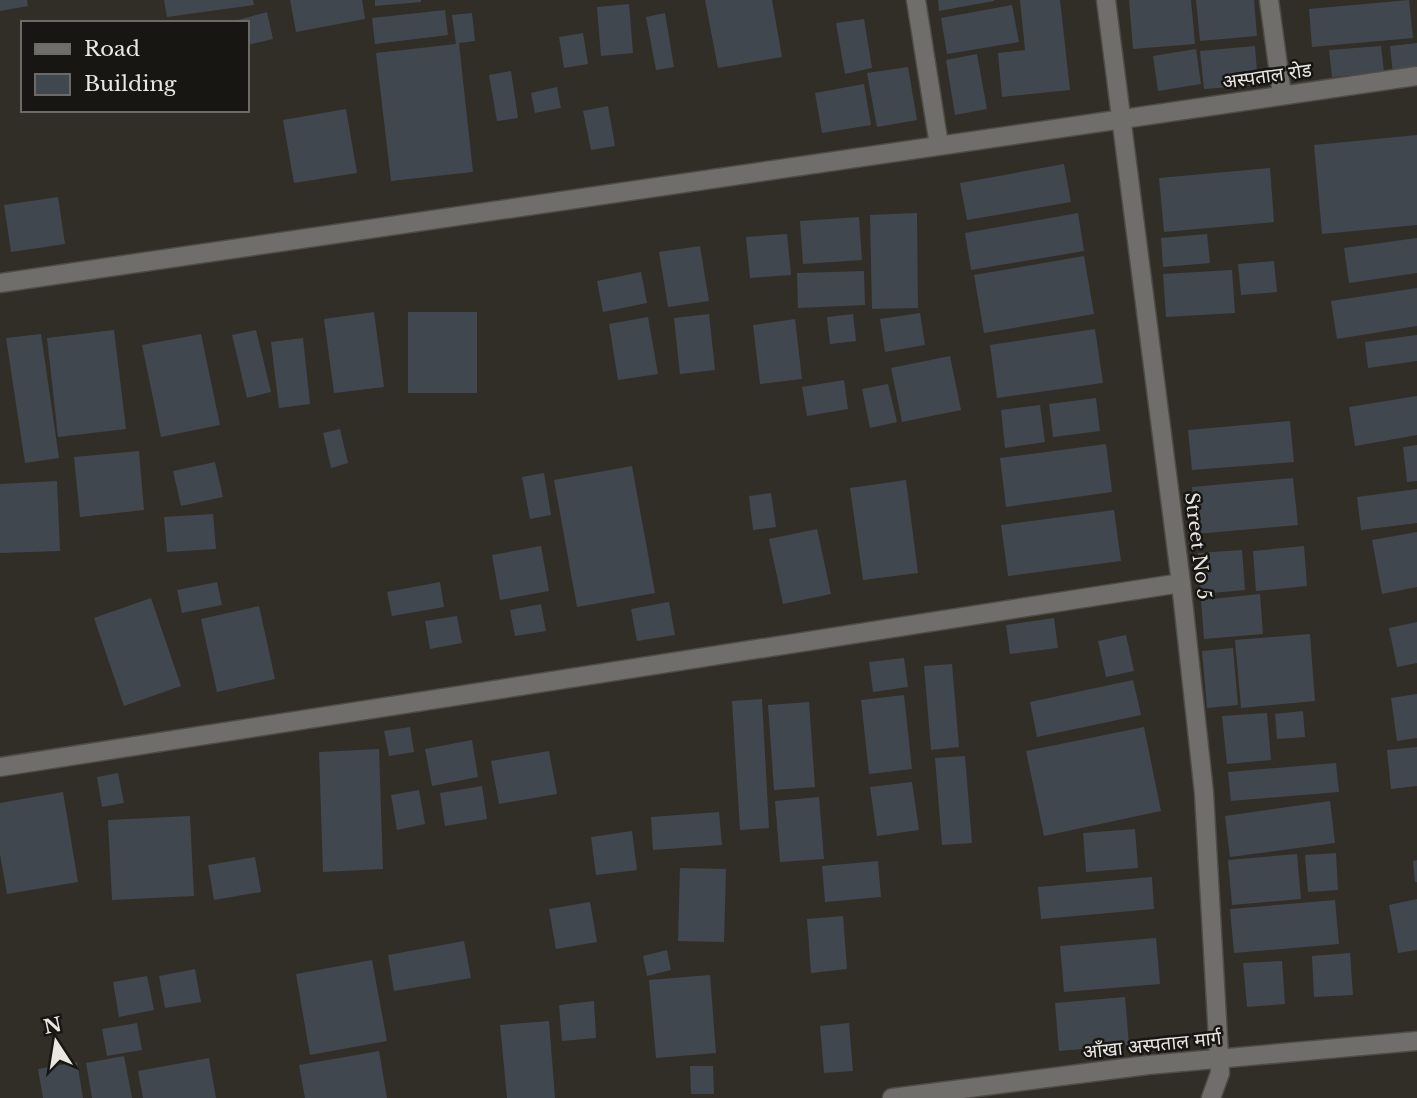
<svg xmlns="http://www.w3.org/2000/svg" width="1417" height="1098" font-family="'Libre Baskerville','Noto Sans Devanagari',serif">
<rect width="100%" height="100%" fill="#312e27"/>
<path fill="#41474e" d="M0,0H27L28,6L0,11Z
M164,0H253L254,5L167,17Z
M290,0H362L365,19L296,32Z
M375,0H421V2L375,6Z
M705,0H772L782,57L718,68Z
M938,0H994V1L939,11Z
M1020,0H1060L1070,90L1002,97L998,53L1025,50Z
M1129,0H1191L1195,44L1133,49Z
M1196,0H1254L1257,36L1200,41Z
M1409,0L1413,38L1312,47L1309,9Z
M629,4L633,53L601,56L597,7Z
M1012,5L1019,42L947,54L941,18Z
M445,10L448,35L375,44L372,18Z
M267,12L273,39L247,45V23H227Z
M472,13L475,41L459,43L473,172L391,181L376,53L456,44L452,15Z
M665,13L674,67L656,70L646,17Z
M864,19L872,68L845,74L836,23Z
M583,33L588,64L564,68L559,37Z
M1417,43V72L1393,74L1390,46Z
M1255,46L1258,85L1204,89L1200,51Z
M1381,46L1384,72L1332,77L1329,50Z
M1196,49L1201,84L1158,91L1153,56Z
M977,54L987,109L955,115L946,60Z
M908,67L917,120L877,127L867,73Z
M511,71L518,118L497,121L489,75Z
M864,84L871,125L822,133L815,93Z
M557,87L561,108L535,113L531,93Z
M608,106L615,146L591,150L583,111Z
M346,109L357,173L294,183L283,120Z
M1417,135V225L1322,234L1314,145Z
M1064,164L1071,202L967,220L960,183Z
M1270,168L1274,222L1164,232L1159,178Z
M58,197L65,244L11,252L4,205Z
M917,213L918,308L872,309L870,215Z
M1078,213L1084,251L971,270L965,233Z
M859,217L862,260L803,264L800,221Z
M787,234L791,275L750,278L746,237Z
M1207,234L1210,263L1163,267L1161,238Z
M1417,238V273L1349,283L1344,248Z
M700,246L709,301L668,307L659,252Z
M1084,256L1094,314L984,333L974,275Z
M1274,261L1277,292L1241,295L1238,264Z
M1232,270L1235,313L1166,317L1163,274Z
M864,271L865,305L798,308L797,273Z
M641,272L647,303L603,312L597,281Z
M1417,288V326L1337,339L1331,301Z
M374,312L384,387L334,393L324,319Z
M408,312H477V393H408Z
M920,313L925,345L885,352L880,319Z
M709,314L715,370L680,374L674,318Z
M853,314L856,341L830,344L827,317Z
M648,317L658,374L618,380L609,324Z
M795,319L802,379L760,384L753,325Z
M1095,329L1103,383L997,398L990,345Z
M114,330L126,429L58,437L47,338Z
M256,330L271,392L247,398L232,335Z
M41,334L59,458L25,463L6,338Z
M201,334L220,425L161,437L142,345Z
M1417,335V361L1368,368L1365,342Z
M303,338L310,404L279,408L271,342Z
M950,356L961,410L902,422L891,368Z
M844,380L848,409L807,416L802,387Z
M888,384L897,422L870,428L862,389Z
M1417,396V435L1355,446L1349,407Z
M1096,398L1100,431L1053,437L1049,404Z
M1040,405L1045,442L1005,448L1001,410Z
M1290,421L1294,462L1192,470L1188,430Z
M340,429L348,463L331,468L323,433Z
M1106,444L1112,492L1006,507L1000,458Z
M1417,445V481L1407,482L1403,447Z
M139,451L144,510L80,517L74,457Z
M215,462L223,497L181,506L173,471Z
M632,466L655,593L577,607L554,480Z
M544,473L551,515L530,519L522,477Z
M1293,478L1298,525L1196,534L1192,487Z
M906,480L918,573L863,580L850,488Z
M57,481L60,551L0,553V484Z
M1417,489V523L1361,530L1357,497Z
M771,493L776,527L753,530L749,496Z
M1114,510L1121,561L1008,576L1001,525Z
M213,514L216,549L167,552L164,517Z
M817,529L831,594L783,604L769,539Z
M1417,532V587L1382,594L1372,540Z
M541,546L549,591L500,600L492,555Z
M1304,546L1307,586L1256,591L1253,551Z
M1242,550L1245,590L1201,594L1198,553Z
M217,582L222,605L182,613L177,590Z
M440,582L444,607L392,616L387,592Z
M1260,594L1263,634L1204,639L1201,600Z
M151,598L181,686L124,706L94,618Z
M669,602L675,635L637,641L631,609Z
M541,604L546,631L515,636L510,610Z
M259,606L275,679L217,692L201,619Z
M457,616L462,643L430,649L425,621Z
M1054,618L1058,648L1010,654L1006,625Z
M1417,622V663L1397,667L1389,628Z
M1310,634L1315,701L1241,708L1235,640Z
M1126,635L1134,671L1106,677L1098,641Z
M1233,648L1238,705L1207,708L1202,651Z
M904,658L908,687L873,692L869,662Z
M952,664L959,747L931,750L924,666Z
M1133,680L1141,715L1037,737L1030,702Z
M1417,694V738L1397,741L1391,698Z
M904,695L912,769L869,774L861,700Z
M762,699L769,828L740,830L732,701Z
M809,702L815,787L774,790L768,705Z
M1303,711L1305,737L1277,739L1275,714Z
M1267,713L1271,760L1227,764L1222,716Z
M410,727L414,752L389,756L384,731Z
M1144,727L1161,811L1044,836L1026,751Z
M472,740L478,777L432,786L425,749Z
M1417,747V786L1391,789L1387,750Z
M379,749L383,869L323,872L319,752Z
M549,751L557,794L499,804L491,761Z
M965,756L972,843L942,845L935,758Z
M1336,763L1339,792L1231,801L1228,772Z
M118,773L124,803L102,807L97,777Z
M912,782L919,830L877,836L870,787Z
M482,786L487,819L445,826L440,793Z
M419,790L425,824L397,830L391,795Z
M63,792L78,882L7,894L0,854V803Z
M819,797L824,859L780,862L775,801Z
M1330,801L1335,843L1230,857L1225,816Z
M719,812L722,845L653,850L651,817Z
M190,816L194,896L112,900L108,820Z
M1135,829L1138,868L1086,872L1083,833Z
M632,831L637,870L596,875L591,837Z
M1336,853L1338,890L1308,892L1305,855Z
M1297,854L1301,899L1232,905L1228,860Z
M255,857L261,892L214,900L208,865Z
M1417,860V882H1415L1413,861Z
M878,861L881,897L825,902L822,866Z
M680,868L726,869L724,942L678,941Z
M1152,877L1154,909L1041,919L1038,887Z
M1417,899V950L1398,953L1389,905Z
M1335,900L1339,944L1234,953L1230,909Z
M590,902L597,942L556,949L549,909Z
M843,916L847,969L811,973L807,919Z
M1156,938L1160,984L1064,992L1060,946Z
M464,941L471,978L394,991L388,955Z
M667,950L671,970L647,976L643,956Z
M1350,953L1353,995L1314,997L1312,956Z
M372,960L387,1041L310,1055L296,974Z
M1282,961L1285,1004L1247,1007L1243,963Z
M195,969L201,1002L165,1008L159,976Z
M710,975L716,1053L656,1058L649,980Z
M147,976L154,1010L119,1017L113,982Z
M1125,997L1129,1045L1059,1051L1055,1003Z
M594,1001L596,1038L562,1041L559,1005Z
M549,1021L555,1098H507L500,1025Z
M137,1023L142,1050L107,1056L102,1029Z
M849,1023L853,1071L824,1073L820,1026Z
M379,1051L387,1098H305L299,1065Z
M124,1056L132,1098H92L86,1063Z
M209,1058L216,1098H143L138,1071Z
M77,1062L83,1098H43L38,1069Z
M690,1066H713L714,1094H691Z"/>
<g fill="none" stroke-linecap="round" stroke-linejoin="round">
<defs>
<path id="street" d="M916,0L939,145
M1106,0L1181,583L1204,793L1220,1073L1211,1098
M1269,0L1282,95
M0,283L1417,76
M0,767L1181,583
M892,1098L1148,1065L1417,1041"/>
</defs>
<use href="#street" stroke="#4e4c45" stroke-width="21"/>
<use href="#street" stroke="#706e6b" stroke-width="18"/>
</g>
<g text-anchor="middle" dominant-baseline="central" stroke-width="5" stroke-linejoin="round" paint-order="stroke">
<g font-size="19" fill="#e9e7e2" stroke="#181613">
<text transform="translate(1267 76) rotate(-8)">अस्पताल रोड</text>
<text transform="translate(1198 546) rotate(83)">Street No 5</text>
<text transform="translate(1152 1045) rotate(-6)">आँखा अस्पताल मार्ग</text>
</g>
</g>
<rect x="21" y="21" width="228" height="91" fill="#181613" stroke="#6c6a66" stroke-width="2"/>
<rect x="35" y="44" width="35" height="10" fill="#706e6b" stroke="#6c6a66" stroke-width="2"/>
<text x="84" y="56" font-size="21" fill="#e9e7e2">Road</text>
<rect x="35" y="74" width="35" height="21" fill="#41474e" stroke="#6c6a66" stroke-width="2"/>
<text x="84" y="91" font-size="21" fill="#e9e7e2">Building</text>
<g transform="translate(56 1042) rotate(348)" stroke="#181613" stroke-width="5" paint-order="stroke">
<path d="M0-5L12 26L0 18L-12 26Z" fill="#e9e7e2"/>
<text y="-10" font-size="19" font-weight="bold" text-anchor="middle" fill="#e9e7e2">N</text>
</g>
</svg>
